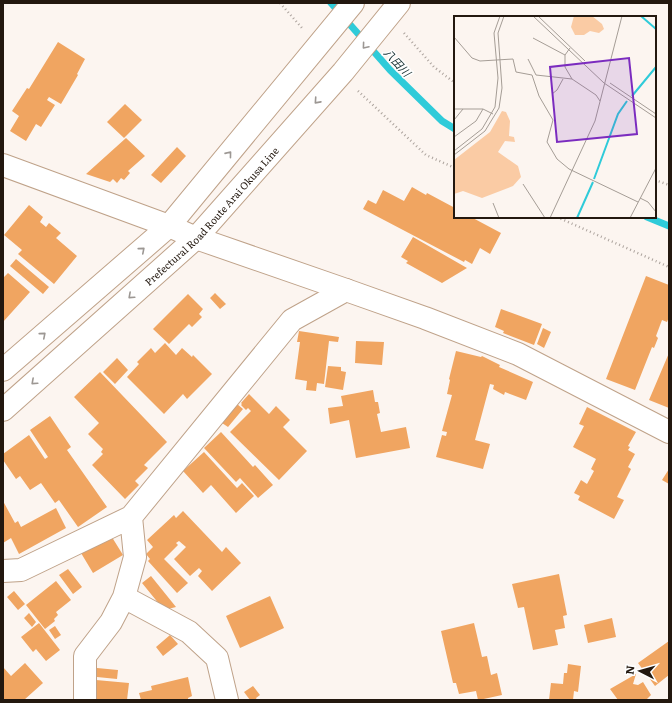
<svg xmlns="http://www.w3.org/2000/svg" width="672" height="703" font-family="Literata,'Noto Sans JP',serif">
<rect width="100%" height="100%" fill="#fcf5f0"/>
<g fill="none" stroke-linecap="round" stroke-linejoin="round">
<path stroke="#2fcbd9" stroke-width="7" d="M331,3L390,70L442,121L455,129
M647,217L669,226"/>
</g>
<path fill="#f0a561" d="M58,42L85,59L77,74L78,75L61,104L49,97L47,100L55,105L41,127L36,124L26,141L10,131L19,116L12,111L27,88L29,89Z
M125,104L142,120L124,138L107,122Z
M126,138L145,156L128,171L130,173L124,180L121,178L117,183L113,179L110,182L86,174Z
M177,147L186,156L161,183L151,175Z
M412,187L426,195L427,193L455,208V217H471L501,233L490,254L480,248L472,264L465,260L464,262L363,209L368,200L376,204L383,190L404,201Z
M29,205L43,217L40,222L46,227L49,223L61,233L56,238L77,256L54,284L18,254L22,250L4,235Z
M413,237L467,268L442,283L406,263L408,261L401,257Z
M16,259L49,287L43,294L10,266Z
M8,273L30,292L3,322V278Z
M646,276L669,285V317L667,322L662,320L656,336L658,338L654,348L652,347L635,390L606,379Z
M215,293L226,304L220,309L210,298Z
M188,294L203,309L199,314L202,317L192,327L189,324L169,344L153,329Z
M501,309L542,324L534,345L503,333L504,331L495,327Z
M543,328L551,332L544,348L537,344Z
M299,331L339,337L338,342L329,341L324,384L317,383L316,391L306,390L307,381L295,379L300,342H297Z
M356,341L384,342L382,365L355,363Z
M165,343L176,355L182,348L192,357L193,355L212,374L187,399L183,394L164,414L127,377L139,364L137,362L151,348L155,353Z
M456,351L481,357L482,356L500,365L499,367L533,382L526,400L505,392L504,395L493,389L494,385L490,384L475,440L490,444L483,469L436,457L442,435L446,436L447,432L442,431L452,395L447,394L450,380L449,379Z
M669,353V408L649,400Z
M117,358L128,370L115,384L103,372Z
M328,366L341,367V371L346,372L343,390L325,387Z
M100,372L167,442L144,465L148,468L135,481L139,485L125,499L92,465L103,454L101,452L103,449L88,434L99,423L74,397Z
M373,390L375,402H378L380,413L377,414L381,432L406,427L410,448L356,458L349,420L330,424L328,408L343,406L341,396Z
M249,394L269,414L276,406L290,420L283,427L307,451L279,480L230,432L251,411L248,408L246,410L241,405L242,404L241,403Z
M237,404L243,409L228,427L222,423Z
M587,407L636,432L628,446L630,447L628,450L635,454L628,467L631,469L617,497L624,500L614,519L578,500L580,496L574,493L581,480L587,484L594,471L591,469L596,459L573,447L584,426L579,424Z
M50,416L71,447L67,450L107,507L78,527L59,500L55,503L41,483L30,490L20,476L16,479L3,460V454L29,435L45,459L48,457L30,430Z
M221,432L253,467L255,465L273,485L258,498L240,478L236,482L204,448Z
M204,452L237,488L242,483L254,496L236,513L211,485L203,493L183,471Z
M669,469V484L662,480Z
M3,501L15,523L18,521L21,527L56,508L66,528L19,554L11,538L3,543Z
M183,511L222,552L226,547L241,563L212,591L198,576L202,571L199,568L190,576L174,559L186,547L179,541L176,543L178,545L164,559L188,583L177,593L148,561L150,559L146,554L153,547L147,540L174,515L176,518Z
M110,534L123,555L93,573L81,553Z
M68,569L82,587L73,594L59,575Z
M559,574L567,615L563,616L565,628L555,630L558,645L533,650L524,607L518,608L512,584Z
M151,576L176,607L164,610L142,583Z
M56,581L71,600L56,612L58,615L54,619L55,621L45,629L26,605Z
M14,591L25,604L18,610L7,597Z
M270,596L284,628L240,648L226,616Z
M29,613L36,622L32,627L24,618Z
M612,618L616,637L588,643L584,625Z
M39,623L60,650L46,661L36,649L33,652L21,637Z
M474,623L482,657L487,656L491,675L497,673L502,695L479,700H478L476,691L459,694L456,683H453L441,631Z
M55,626L61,635L55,639L49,630Z
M170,635L178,644L163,656L156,647Z
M669,641V675L655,686L638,663Z
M25,663L43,683L24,700H3V667L11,676Z
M568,664L581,666L578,692L574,691L573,700H549L551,683L563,684L564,673H567Z
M97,668L118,670L117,679L97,677Z
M636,674L633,684L638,685L643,682L651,695L647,699V700H618L610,689Z
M188,677L192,696L188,698V699L184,700H141L139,693L152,690L151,686Z
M96,680L129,683L127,700H95Z
M253,686L260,695L256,698L257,700H250L244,692Z"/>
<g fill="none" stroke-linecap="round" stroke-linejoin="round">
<defs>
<path id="street" d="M3,571L21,570L131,517L292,320L346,290
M124,597L189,632L217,658L227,700
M85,700V656L111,622L124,597L135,557L131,517"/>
<g id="secondary">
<path d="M3,165L169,226L196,238L346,290L425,318L518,354L669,432"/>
<path d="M3,370L169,226L353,3"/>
<path id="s1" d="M3,410L196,238L343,72L399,3"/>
</g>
</defs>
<use href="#street" stroke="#bfa289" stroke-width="24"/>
<use href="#secondary" stroke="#bfa289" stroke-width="24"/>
<path stroke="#aca39d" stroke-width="2.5" stroke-dasharray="1 3" stroke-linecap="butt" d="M280,3L302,28
M404,33L434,67L455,83
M358,91L426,155L455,168
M655,180L669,185
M557,217L669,267"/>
<use href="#street" stroke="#fff" stroke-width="22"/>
<use href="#secondary" stroke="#fff" stroke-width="22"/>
</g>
<defs><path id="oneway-chevron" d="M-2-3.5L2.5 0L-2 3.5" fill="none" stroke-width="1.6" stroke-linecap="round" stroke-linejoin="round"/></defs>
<g stroke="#9c9793">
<use href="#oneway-chevron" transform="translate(365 46) rotate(130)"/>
<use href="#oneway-chevron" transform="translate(317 101) rotate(132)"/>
<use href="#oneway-chevron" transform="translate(229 154) rotate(-51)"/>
<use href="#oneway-chevron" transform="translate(142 250) rotate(-41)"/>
<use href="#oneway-chevron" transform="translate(131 296) rotate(138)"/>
<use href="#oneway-chevron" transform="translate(43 335) rotate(-41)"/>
<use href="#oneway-chevron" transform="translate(34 382) rotate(138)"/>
</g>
<g text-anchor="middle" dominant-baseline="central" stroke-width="3" stroke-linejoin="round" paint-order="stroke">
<g font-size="10" fill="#23180f" stroke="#fff">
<text stroke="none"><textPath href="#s1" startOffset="285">Prefectural Road Route Arai Okusa Line</textPath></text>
</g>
<g font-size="11" font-style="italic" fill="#162f31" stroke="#fff">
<text transform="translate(398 62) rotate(47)">八田川</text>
</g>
</g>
<g transform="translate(454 16)">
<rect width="202" height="202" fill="#fcf5f0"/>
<path d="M120,0H138L148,8L150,13L145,17L136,15L130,19H121L117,11ZM48,95L52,96L56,105L55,120L60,121L61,126L51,125L44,136L64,150L67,161L59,170L28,182L9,175L0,178V144L36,116Z" fill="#facba4"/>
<path fill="none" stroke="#2fcbd9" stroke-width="2" d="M187,0L202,13M178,80L202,51M140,163L164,98L173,85M123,202L139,166"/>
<path fill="none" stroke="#a59d96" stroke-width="1" d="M79,0L150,67L202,102M84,0L131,45M0,21L18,42L26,45L59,43L62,56L78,59L85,80L99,104L93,126L103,143L115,153L184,186M79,22L111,39M116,32L111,39V51L118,63L142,79L146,85M74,43L82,59L118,63M156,67L202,98M98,78L103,74L109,63M0,93H29L39,98M0,104L9,93M0,121L22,105L29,93M0,135L28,113L41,91L44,62L40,17L46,0M0,139L31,115L45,92L48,72L44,17L50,0M69,168L91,202M186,182L194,186L202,196M39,187L45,202M96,202L141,105L168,0M176,202L202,152"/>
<path fill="#7b2cbf" fill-opacity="0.15" stroke="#7b2cbf" stroke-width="2" d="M175,42L183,118L103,126L96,51Z"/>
<rect width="202" height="202" fill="none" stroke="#23180f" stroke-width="2"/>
</g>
<rect width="672" height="703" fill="none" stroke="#23180f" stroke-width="8"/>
<g transform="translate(640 671) rotate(276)" stroke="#ffffff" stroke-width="3" paint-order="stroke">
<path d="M0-3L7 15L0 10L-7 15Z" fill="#23180f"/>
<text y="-6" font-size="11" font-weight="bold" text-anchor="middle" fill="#23180f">N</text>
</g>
</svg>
